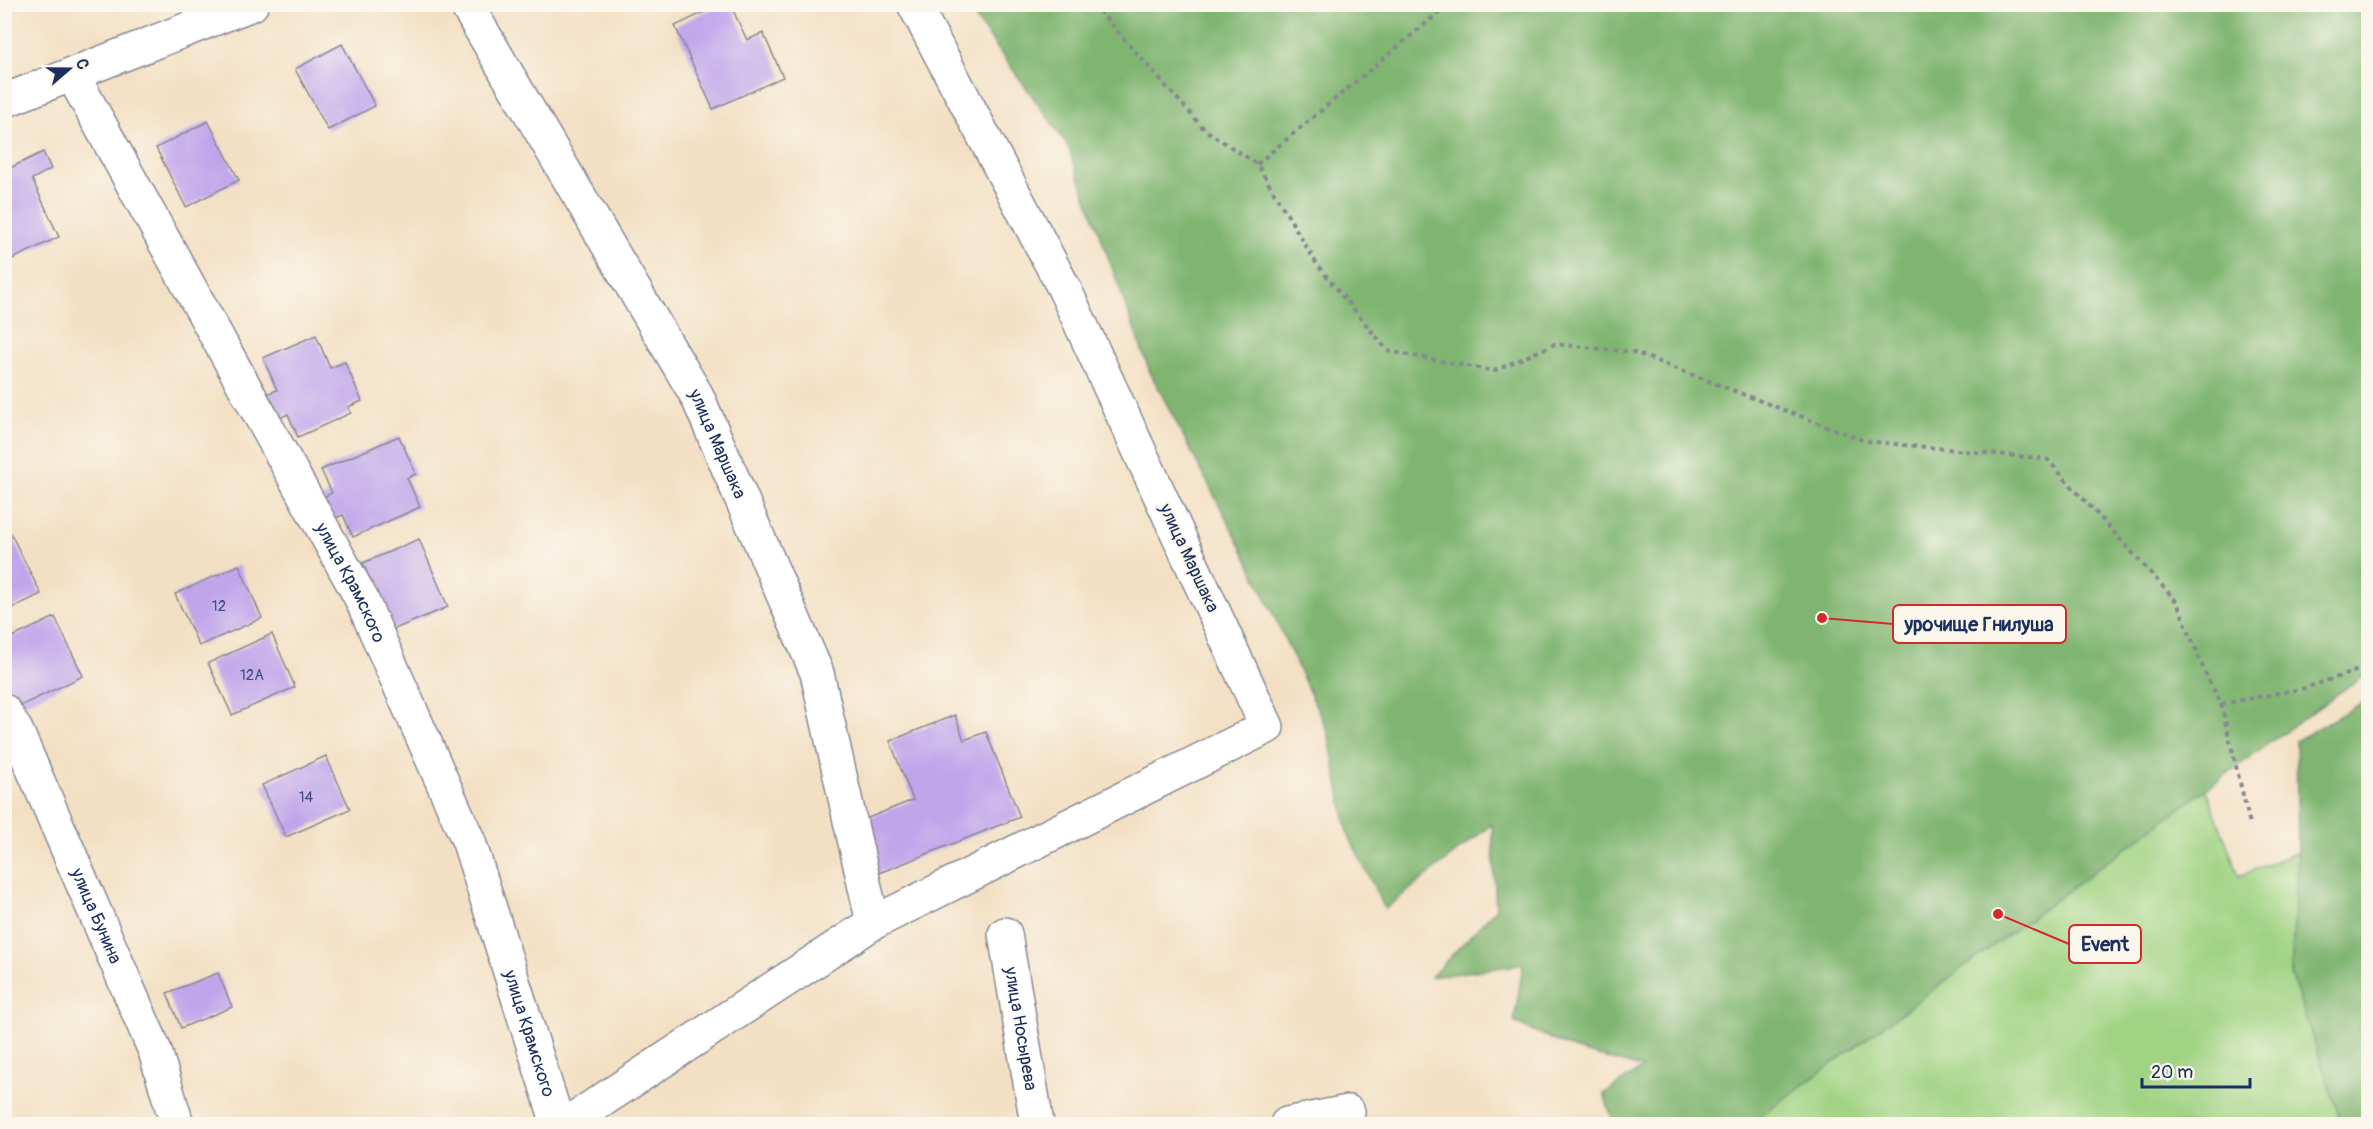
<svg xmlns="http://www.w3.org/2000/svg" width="2373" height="1129" font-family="Pangolin,sans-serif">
<rect width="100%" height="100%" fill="#fbf7ec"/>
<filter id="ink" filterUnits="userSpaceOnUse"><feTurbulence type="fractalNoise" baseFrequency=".0167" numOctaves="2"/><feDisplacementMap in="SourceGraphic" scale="12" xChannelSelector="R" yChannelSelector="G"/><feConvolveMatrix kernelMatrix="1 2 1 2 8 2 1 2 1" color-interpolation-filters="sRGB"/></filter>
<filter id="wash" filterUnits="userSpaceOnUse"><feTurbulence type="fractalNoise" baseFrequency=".008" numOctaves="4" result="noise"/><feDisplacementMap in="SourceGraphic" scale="24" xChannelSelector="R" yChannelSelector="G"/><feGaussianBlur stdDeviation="1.35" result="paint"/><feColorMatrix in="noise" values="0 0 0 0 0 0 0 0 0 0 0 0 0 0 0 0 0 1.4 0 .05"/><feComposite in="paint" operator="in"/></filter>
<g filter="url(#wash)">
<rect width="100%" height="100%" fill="#f3e0c4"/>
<path fill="#a0d383" stroke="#5e8170" stroke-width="1.5" d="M2105,646L2208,794L2239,876L2298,852L2291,974L2342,1124H1643Z"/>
<path fill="#80b571" stroke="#4e7268" stroke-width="1.5" d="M966,5H2368V672L2269,743L1750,1124H1614L1604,1094L1642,1068L1576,1050L1514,1022L1523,964L1431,977L1496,909L1492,824L1385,909L1348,834L1328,732L1250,564L1150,372L1067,144Z
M2368,699V1124H2342L2291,974L2298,853L2296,741Z"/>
<g id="blocks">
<path fill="#c0a5eb" d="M721,4H730L747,40L763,33L783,77L713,109L675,26Z
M342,44L375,106L328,130L295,69Z
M208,121L239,180L186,207L156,148Z
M43,152L51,169L32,179L59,237L4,263V171Z
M316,335L330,368L345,362L362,401L348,407L351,413L298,437L288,414L278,419L267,394L277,390L263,358Z
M399,436L416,474L407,478L420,507L353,537L343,515L331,520L321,498L332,493L321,470Z
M9,530L41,594L4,612V532Z
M419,539L448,607L392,630L363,563Z
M239,565L262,618L199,646L175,594Z
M55,617L83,676L16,708L4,684V641Z
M272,634L295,687L232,715L208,663Z
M955,715L964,740L986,732L1020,817L874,875L853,824L913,800L890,741Z
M326,756L350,809L286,837L262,785Z
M218,973L232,1007L181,1028L167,993Z"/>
</g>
</g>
<g filter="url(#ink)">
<use href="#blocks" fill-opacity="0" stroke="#878891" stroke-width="1.5"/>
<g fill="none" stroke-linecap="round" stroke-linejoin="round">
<defs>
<g id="minor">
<path id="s1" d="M466,4L697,396L817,673L873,923"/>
<path id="s2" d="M72,74L361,598L469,842L558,1124"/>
<path d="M4,101L252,4"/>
<path id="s3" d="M4,711L16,730L155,1051L177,1124"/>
<path id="s4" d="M1005,934L1037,1124"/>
<path d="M566,1124L873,923L1267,727L1065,290L914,4"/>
<path d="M1287,1124L1348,1112"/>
</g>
</defs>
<use href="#minor" stroke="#878891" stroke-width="36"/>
<path stroke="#878891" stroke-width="4" stroke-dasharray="4.5 4.5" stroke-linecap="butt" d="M1093,4L1205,130L1257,164L1318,266L1388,351L1494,371L1555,344L1633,352L1865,441L2047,459L2177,602L2205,673L2221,704L2305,688L2368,667
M1257,164L1449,4
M2221,704L2250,824"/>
<use href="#minor" stroke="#fff" stroke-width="33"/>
</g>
</g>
<g text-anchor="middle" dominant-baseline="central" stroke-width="4.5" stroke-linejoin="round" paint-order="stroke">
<g font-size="15" fill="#444c81">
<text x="219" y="606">12</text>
<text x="252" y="675">12А</text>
<text x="306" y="797">14</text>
</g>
<g font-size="18" fill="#1b2f5e" stroke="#fbf7ec">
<text stroke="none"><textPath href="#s1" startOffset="507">улица Маршака</textPath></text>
<text transform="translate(1189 558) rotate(65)">улица Маршака</text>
<text stroke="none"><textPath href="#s2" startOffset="580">улица Крамского</textPath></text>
<text stroke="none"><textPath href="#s3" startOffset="225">улица Бунина</textPath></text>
<text stroke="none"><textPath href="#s4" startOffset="96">улица Носырева</textPath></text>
<text stroke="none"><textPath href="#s2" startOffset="1066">улица Крамского</textPath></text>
</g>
</g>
<path fill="none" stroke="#d62828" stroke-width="2" d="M1822 618L1893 624M1998 914L2069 944"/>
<g fill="#d62828" stroke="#fbf7ec" stroke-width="2">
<circle cx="1822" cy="618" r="6"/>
<circle cx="1998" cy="914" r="6"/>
</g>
<g fill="#fbf7ec" stroke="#d62828" stroke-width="2">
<rect x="1893" y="605" width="173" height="38" rx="6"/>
<rect x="2069" y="925" width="72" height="38" rx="6"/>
</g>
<g font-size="20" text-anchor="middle" font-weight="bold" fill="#1b2f5e">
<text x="1979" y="631">урочище Гнилуша</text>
<text x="2105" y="951">Event</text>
</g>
<rect width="2373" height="1129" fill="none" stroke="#fbf7ec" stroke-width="24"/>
<g transform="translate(69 69) rotate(70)" stroke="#fbf7ec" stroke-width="4.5" paint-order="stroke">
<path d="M0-4.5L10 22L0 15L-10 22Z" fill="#1b2f5e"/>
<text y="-9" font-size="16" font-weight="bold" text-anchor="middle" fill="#1b2f5e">С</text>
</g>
<path d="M2142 1078v9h108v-9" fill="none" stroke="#1b2f5e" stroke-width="3"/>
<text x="2151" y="1078" font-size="18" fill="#1b2f5e" stroke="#fbf7ec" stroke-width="4.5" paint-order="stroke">20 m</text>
</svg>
